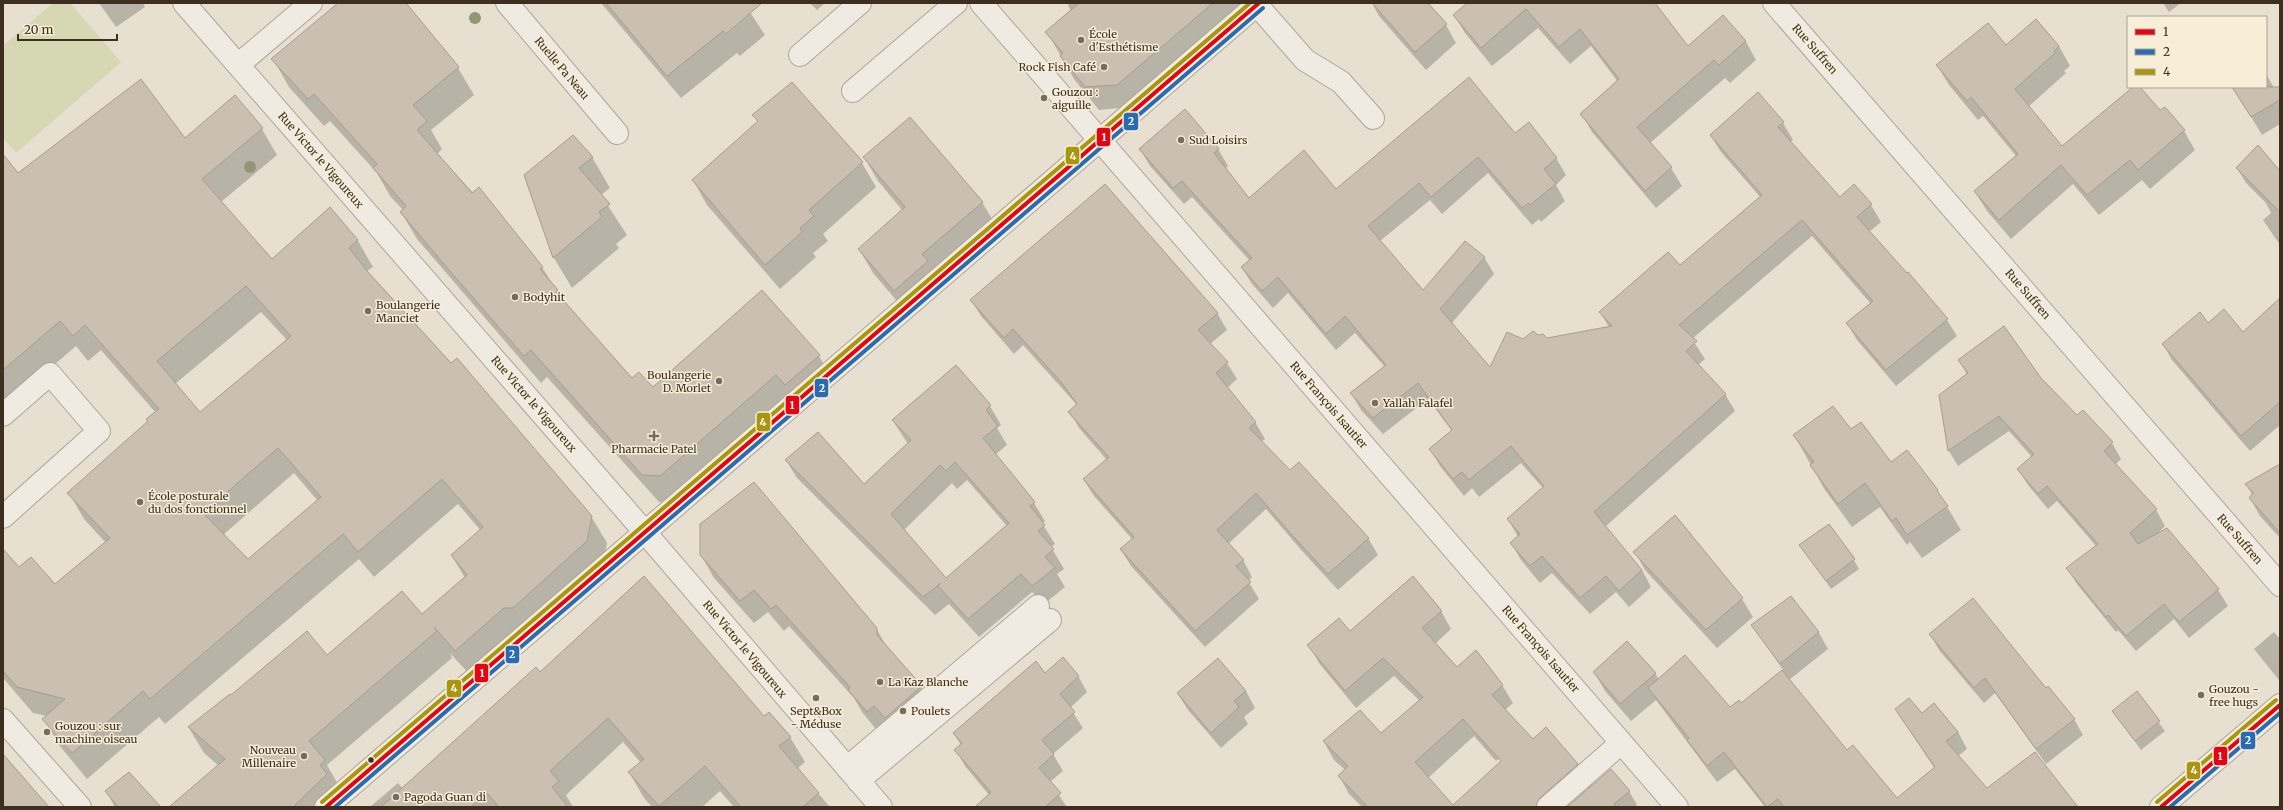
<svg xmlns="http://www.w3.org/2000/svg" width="2283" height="810" font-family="Merriweather,serif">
<rect width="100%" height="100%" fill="#e7e0d1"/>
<path fill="#d6d7b3" d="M53,3H70L121,62L16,153L3,138V46Z"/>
<path fill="#0003" fill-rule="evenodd" d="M99,3H143L145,7L116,27Z
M340,3H404L458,68L474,95L431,130L442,149L437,154L542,267L565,304L632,379L653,388L819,356L835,383L801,412L792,401L676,503L659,502L547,377L541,383L417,239L401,212L403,210L390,196L377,173L330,121L324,126L289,87L273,59Z
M601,3H744L765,35L740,56L737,53L681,98Z
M810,3H825L817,10Z
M1070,3H1252L1130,107L1099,110L1074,79L1047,32L1071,11L1068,5Z
M1372,3H1427L1446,25L1456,43L1426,70L1379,16Z
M1469,3H1653L1688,47L1723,16L1746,42L1756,60L1730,83L1725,78L1650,143L1671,168L1682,186L1656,208L1592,132L1582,114L1618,82L1591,46L1570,64L1538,28L1492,66L1465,33L1454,15Z
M2163,3H2181L2169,12Z
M2059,46L2070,66L2064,71L2066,73L2028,107L2061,148L2134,87H2138L2160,111L2184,131L2195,150L2150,189L2142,180L2099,215L2073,184L2011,239L1987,211L1975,192L2016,156L1983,116L1978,120L1949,85L1937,65L2006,47Z
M2266,74L2280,98V124L2262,135L2233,87H2266Z
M1758,94L1783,123L1793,140L1790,142L1840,198L1854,185L1871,205L1881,222L1869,232L1947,320L1957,336L1896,386L1857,340L1847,323L1871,304L1812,236L1692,339L1705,359L1698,365L1725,394L1735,411L1605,527L1642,570L1651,587L1629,607L1616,592L1590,614L1552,573L1540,583L1521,560L1511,543L1518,537L1508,519L1543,488L1521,463L1479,497L1472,488L1464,496L1440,466L1430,449L1452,431L1428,399L1383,434L1361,410L1351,393L1385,367L1355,333L1336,350L1288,293L1273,308L1252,284L1242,268L1250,261L1192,197L1184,204L1150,166L1140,149H1218L1228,166L1225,169L1249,199L1335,191L1515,134L1556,158L1566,175L1556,185L1565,201L1541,222L1539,219L1532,225L1488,173L1442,214L1430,200L1380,241L1423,292L1484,257L1494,274L1451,324L1491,368L1524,340L1537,336L1547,339L1609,327L1600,312L1680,267L1761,198L1721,152L1711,136Z
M234,97L262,129L277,155L221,202L271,260L330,209L358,241L373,267L367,271L591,516L607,543L602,567L471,676L450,653L452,658L327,765L339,786L334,807H170L219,766L204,753L189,728L231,697L422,615L465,578L452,556L481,531L458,504L374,577L359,559L165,724L159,717L87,779L59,745L44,719L47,716L33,713L3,678V551L18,568L55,586L106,543L84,519L69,493L149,422L156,413L101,350L88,361L76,346L31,385L3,421V156L18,175L185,139ZM261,312L287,340L200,413L175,384ZM294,473L318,501L247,560L223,535Z
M754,115L862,163L876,187L823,234L828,241L813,253L816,257L780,289L707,205L693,180L758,122Z
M592,157L610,188L601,195L627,235L616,244L619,248L572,288L554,258L525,176Z
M864,157L982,202L996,226L908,314L873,273L859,249L902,210L878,181Z
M2237,168L2280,172V245L2263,220L2271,213L2266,203L2246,183Z
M971,300L1217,313L1227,330L1210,344L1227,363L1237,379L1227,388L1255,422L1265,439L1261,442L1290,472L1368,538L1378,555L1338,590L1303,552L1266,509L1228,544L1243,560L1252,577L1248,581L1259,599L1205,647L1131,566L1121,550L1132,539L1094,496L1084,480L1107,460L1079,428L1070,412L1077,405L1023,345L1014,354L981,316Z
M2280,300V425L2250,451L2172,360L2163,344L2208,325L2243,333Z
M1959,360L2040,378L2077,417L2083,411L2112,443L2121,459L2115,465L2156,510L2165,526L2158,533L2167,529L2218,590L2228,606L2189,638L2174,619L2136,651L2118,630L2116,632L2077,584L2067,568L2097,547L2057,501L2048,509L2028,485L2018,469L2032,457L2009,431L1958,466L1949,451L1941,395L1967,375Z
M956,366L990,406L1001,425L997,428L1007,445L995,455L1034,503L1045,521L1042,523L1055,544L1051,547L1064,569L1057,574L1065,587L1044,604L1032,592L979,637L949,604L935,615L797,478L786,460L864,485L908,444L893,421ZM967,480L1007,526L946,580L904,530L952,483L957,489Z
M1850,431L1891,464L1937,490L1961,530L1922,558L1910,542L1907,545L1880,507L1852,527L1825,490L1794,435Z
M2280,473V538L2260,516L2250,498L2253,496L2246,484Z
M1675,517L1742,599L1753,617L1717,648L1645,570L1635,552Z
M1801,545L1854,560L1859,569L1831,589Z
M701,555L876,628L889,651L921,687L934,709L880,734L862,712L854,698L789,626L784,631L768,612L754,623L714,578Z
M1791,597L1819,633L1828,649L1789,680L1847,752L1896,800L1935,769L1896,710L1922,714L1934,705L1958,732L1967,749L1958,756L1986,789L2077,807H1765L1735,769L1717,782L1656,700L1631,721L1605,691L1594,672L1655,673L1659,680L1730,709L1741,704L1783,670L1753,626Z
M1441,611L1451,629L1435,644L1457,669L1502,685L1513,703L1505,710L1523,737L1496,761L1474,736L1428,778L1452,806L1529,807H1362L1349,794L1339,776L1345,770L1334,760L1324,742L1381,735L1420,701L1394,676L1356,708L1319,663L1309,645L1349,632Z
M2274,632L2280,639L2279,680L2254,649Z
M1930,634L2046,689L2074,719L2083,735L2046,764L1995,693L1984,703L1939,650Z
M1218,659L1246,691L1255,708L1244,717L1248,724L1221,748L1188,710L1178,694Z
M540,674L764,717L790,737L805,762L797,769L830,807H734L720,791L702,807H652L644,798L629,772L641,763L623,742L566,795L573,807H370L398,783L403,789Z
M1045,674L1078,676L1087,692L1070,708L1083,728L1053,754L1063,771L1050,782L1067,807H976L989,795L965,766L956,750L961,745L954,734Z
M2137,693L2165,731L2141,750L2113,711Z
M106,791L160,807H115Z
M1629,791L1637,805L1634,807H1591Z"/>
<path fill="#cbbfb2" stroke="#a89c90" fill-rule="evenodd" d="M338,3H406L459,67L413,105L427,121L417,130L472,193L479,187L543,267L540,269L558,290L556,292L632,378L639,372L653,387L762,290L820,355L785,385L776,375L660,476L642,475L531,350L524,356L449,270L400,212L406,206L373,168L377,164L314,94L308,99L271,59Z
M606,3H762L726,34L723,31L667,76Z
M1079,3H1213L1117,85L1085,87L1060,56L1063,53L1045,32Z
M1372,3H1428L1447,24L1415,52Z
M1467,3H1655L1688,46L1723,15L1746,41L1719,65L1714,60L1637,127L1672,167L1645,191L1580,114L1619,79L1580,29L1559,47L1526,9L1481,48L1453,15Z
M2036,19L2059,46L2054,51L2055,53L2015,89L2062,146L2133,87H2140L2160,110L2165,107L2185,130L2138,170L2130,160L2087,195L2061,165L1999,220L1974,191L2018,154L1971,97L1967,101L1936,65L1988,23L2006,45Z
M1469,77L1515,133L1529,122L1557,158L1544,169L1556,184L1530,205L1529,203L1522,208L1478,157L1431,197L1419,183L1368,226L1423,290L1465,241L1485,257L1440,309L1490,367L1507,332L1523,339L1533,331L1538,335L1543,334L1547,338L1612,326L1599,312L1668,252L1680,265L1762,195L1710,135L1758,92L1784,122L1778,127L1840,197L1854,184L1872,204L1857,217L1907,273L1908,272L1948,319L1886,370L1846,323L1873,301L1802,220L1679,325L1697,341L1686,351L1726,394L1594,512L1642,570L1619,591L1606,576L1580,598L1542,556L1530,566L1510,543L1520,534L1507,519L1544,486L1511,446L1469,480L1462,472L1453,479L1429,449L1452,430L1418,383L1373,418L1350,393L1386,365L1345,316L1326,334L1278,277L1262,291L1241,267L1252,258L1182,181L1173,188L1139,149L1185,109L1219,149L1214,153L1249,198L1304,150L1336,189Z
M141,79L185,138L235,95L263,128L202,179L272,259L330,207L358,240L349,248L368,272L451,363L457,358L592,516L587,541L513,608H504L455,651L434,627L437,631L309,741L325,760L320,765L327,774L293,807H169L225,759L188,727L230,694L231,695L307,631L327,655L402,591L422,614L467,575L451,555L483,527L442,479L358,552L343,534L150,699L143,691L72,753L42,719L65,699L17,687L3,671V549L19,567L31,557L55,584L110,538L67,493L148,421L146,419L159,409L85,325L73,336L60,321L3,370V154L18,173ZM246,286L291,336L200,412L157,361ZM278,448L321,497L248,559L203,513Z
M792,82L863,162L809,210L814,216L800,228L802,232L765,265L692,180L758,121L752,115Z
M2232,87H2280V100L2251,117Z
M910,117L983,202L922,254L928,261L894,291L858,249L905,207L863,157Z
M573,135L593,157L579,168L610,204L599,212L602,217L553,258L524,175Z
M2258,145L2280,171V212L2236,168Z
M1105,184L1218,313L1198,330L1228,362L1216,373L1256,422L1249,428L1290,470L1299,462L1369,538L1328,574L1292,535L1256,493L1217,530L1244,560L1236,566L1251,582L1195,631L1120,549L1134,537L1083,479L1109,457L1068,412L1077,404L1061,382L1013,329L1004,338L970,300Z
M2280,298V402L2241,436L2162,344L2200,312L2208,323L2224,309L2243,332Z
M2004,326L2041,378L2077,415L2083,410L2113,442L2104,451L2157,509L2130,533L2138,544L2167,528L2219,589L2179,622L2164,604L2126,636L2108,615L2106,617L2066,568L2098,544L2047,486L2038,494L2017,469L2034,454L1999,416L1948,451L1939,395L1968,373L1958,360Z
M956,365L991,405L986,410L998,426L983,438L1035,502L1030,506L1045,525L1038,531L1054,549L1045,557L1055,568L1032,586L1021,574L968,619L938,586L941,583L923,597L785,460L818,432L864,484L911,440L892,420ZM955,462L1009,523L946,578L891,514L940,465L946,471Z
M1833,406L1851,429L1861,422L1891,462L1907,450L1938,490L1937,491L1948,506L1907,535L1896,518L1892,521L1865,483L1838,504L1810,465L1814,462L1793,435Z
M2280,464V533L2249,498L2253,493L2245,484Z
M754,482L877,628V635L922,686L885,718L874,706L867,712L848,690L850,687L776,605L771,609L754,590L740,601L700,555V524Z
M1675,515L1743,598L1706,630L1633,552Z
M1829,524L1855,559L1826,581L1799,545Z
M644,576L764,716L769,712L791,737L779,746L819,793L803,807H741L705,766L659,806L628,772L644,759L608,718L550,771L559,781L552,787L568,807H499L487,793L471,807H381L536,667L540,672Z
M1413,576L1442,611L1422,628L1457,667L1476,650L1503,685L1492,695L1533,739L1546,727L1578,764L1540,798L1536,807H1368L1338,776L1348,766L1323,741L1360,710L1381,733L1423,697L1383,658L1345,691L1307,645L1339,618L1350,631ZM1463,719L1501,761L1453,805L1415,762Z
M1791,596L1819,632L1780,664L1751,625Z
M1973,598L2046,688L2048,686L2075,719L2036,749L1985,678L1974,688L1929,634Z
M1627,641L1656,673L1620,704L1593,672Z
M1685,655L1730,707L1739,700L1741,703L1782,670L1847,750L1853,745L1897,798L1935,767L1895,709L1909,698L1922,713L1934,703L1958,732L1946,741L1987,788L2035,752L2078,807H1784L1778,799L1767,807L1724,752L1707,766L1687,740L1689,738L1648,688Z
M1063,657L1079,676L1060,694L1075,712L1042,740L1054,754L1039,768L1061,793L1045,807H975L991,792L954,750L962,743L953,733L1036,661L1045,673Z
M1218,658L1246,691L1234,701L1239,707L1211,733L1177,693Z
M2137,691L2160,721L2135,741L2112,711Z
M3,754L49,807H3Z
M1611,769L1630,791L1614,804L1616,807H1567Z
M129,772L161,807H118L105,791Z"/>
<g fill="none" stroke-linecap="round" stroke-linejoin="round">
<defs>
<path id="minor" d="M184,3L624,508L881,807
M507,3L617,133
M981,3L1677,807
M1774,3L2280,585
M1257,5L1305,60L1341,82L1373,118
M800,55L860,3
M238,65L311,3
M853,91L956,3
M3,415L50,374L99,431L3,517
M3,720L80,807
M847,768L1038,606
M858,781L1050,620
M326,807L1259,3
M1548,807L1621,743
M2161,807L2280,705"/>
</defs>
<use href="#minor" stroke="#ada599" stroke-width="24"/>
<use href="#minor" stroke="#efebe3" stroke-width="22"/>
<defs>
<path id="bus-1" d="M326,807L1259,3
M2161,807L2280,705"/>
<path id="bus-2" d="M335,807L1263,8
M2170,807L2280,713"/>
<path id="bus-3" d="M322,802L1250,3
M2157,802L2276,700"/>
</defs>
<use href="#bus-1" stroke="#f7eed8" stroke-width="7"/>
<use href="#bus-2" stroke="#f7eed8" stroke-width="7"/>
<use href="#bus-3" stroke="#f7eed8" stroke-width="7"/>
<use href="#bus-1" stroke="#e30513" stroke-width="4"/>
<use href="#bus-2" stroke="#286db4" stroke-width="4"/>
<use href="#bus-3" stroke="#a8970e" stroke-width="4"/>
</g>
<g fill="#929673">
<circle cx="475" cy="18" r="6"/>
<circle cx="250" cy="167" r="6"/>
</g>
<g fill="#786c5e" stroke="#f7eed8" stroke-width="1.5">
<circle cx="1081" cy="40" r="4"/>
<circle cx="1104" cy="67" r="4"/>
<circle cx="1044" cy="98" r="4"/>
<circle cx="1181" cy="140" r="4"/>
<circle cx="515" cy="297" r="4"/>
<circle cx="368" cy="311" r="4"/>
<circle cx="719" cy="381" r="4"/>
<circle cx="1375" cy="403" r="4"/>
<path d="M652 430h4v4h4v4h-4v4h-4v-4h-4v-4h4z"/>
<circle cx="140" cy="502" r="4"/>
<circle cx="880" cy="682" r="4"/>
<circle cx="2201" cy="695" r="4"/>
<circle cx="816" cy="698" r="4"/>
<circle cx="903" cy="711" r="4"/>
<circle cx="47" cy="732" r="4"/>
<circle cx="304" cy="756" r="4"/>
<circle cx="396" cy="797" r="4"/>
</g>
<circle fill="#3d2e20" stroke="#f7eed8" stroke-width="1.5" cx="371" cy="760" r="3.5"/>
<g text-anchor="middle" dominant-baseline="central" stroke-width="3" stroke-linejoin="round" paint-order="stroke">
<g font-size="11" fill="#3d2e20" stroke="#f7eed8" text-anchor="start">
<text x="1089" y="34">École<tspan x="1089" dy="13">d'Esthétisme</tspan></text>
<text x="1096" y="67" text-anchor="end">Rock Fish Café</text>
<text x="1052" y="92">Gouzou :<tspan x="1052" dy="13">aiguille</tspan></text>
<text x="1189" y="140">Sud Loisirs</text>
<text x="523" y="297">Bodyhit</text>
<text x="376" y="305">Boulangerie<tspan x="376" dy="13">Manciet</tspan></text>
<text x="711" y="375" text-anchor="end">Boulangerie<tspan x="711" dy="13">D. Morlet</tspan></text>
<text x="1383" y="403">Yallah Falafel</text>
<text x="654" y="449" text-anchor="middle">Pharmacie Patel</text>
<text x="148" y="496">École posturale<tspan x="148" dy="13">du dos fonctionnel</tspan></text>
<text x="888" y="682">La Kaz Blanche</text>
<text x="2209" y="689">Gouzou -<tspan x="2209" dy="13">free hugs</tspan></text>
<text x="816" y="711" text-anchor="middle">Sept&amp;Box<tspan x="816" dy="13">- Méduse</tspan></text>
<text x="911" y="711">Poulets</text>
<text x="55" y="726">Gouzou : sur<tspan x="55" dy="13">machine oiseau</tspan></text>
<text x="296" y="750" text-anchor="end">Nouveau<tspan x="296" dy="13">Millenaire</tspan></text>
<text x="404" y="797">Pagoda Guan di</text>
</g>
<g font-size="11" fill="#3d2e20" stroke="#f7eed8">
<text transform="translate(1815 49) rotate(49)">Rue Suffren</text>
<text transform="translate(562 68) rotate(50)">Ruelle Pa Neau</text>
<text transform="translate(321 160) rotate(49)">Rue Victor le Vigoureux</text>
<text transform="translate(2028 294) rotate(49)">Rue Suffren</text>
<text transform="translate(534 404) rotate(49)">Rue Victor le Vigoureux</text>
<text transform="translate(1329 405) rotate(49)">Rue François Isautier</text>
<text transform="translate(2240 539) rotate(49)">Rue Suffren</text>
<text transform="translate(745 649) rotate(50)">Rue Victor le Vigoureux</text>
<text transform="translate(1541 649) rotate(49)">Rue François Isautier</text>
</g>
</g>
<g stroke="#f7eed8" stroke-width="1.5">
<rect x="1123" y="112" width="16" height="19" rx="4" fill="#286db4"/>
<rect x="1096" y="127" width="15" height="20" rx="4" fill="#e30513"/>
<rect x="1065" y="146" width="15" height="19" rx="4" fill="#a8970e"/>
<rect x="814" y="378" width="15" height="20" rx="4" fill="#286db4"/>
<rect x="785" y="395" width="15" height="20" rx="4" fill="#e30513"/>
<rect x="756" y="412" width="15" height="20" rx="4" fill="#a8970e"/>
<rect x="505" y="645" width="15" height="19" rx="4" fill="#286db4"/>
<rect x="474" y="663" width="15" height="20" rx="4" fill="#e30513"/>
<rect x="446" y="679" width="16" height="19" rx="4" fill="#a8970e"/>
<rect x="2240" y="731" width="16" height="19" rx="4" fill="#286db4"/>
<rect x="2213" y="746" width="15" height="20" rx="4" fill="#e30513"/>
<rect x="2186" y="761" width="15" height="19" rx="4" fill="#a8970e"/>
</g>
<g font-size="11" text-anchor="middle" font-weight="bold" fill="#fff">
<text x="1131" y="125">2</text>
<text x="1104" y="141">1</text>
<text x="1073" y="160">4</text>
<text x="822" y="392">2</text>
<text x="792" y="409">1</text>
<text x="763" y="426">4</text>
<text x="512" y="658">2</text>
<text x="482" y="677">1</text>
<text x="454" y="692">4</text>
<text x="2248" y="744">2</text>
<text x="2220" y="760">1</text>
<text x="2194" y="774">4</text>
</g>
<rect width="2283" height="810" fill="none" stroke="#3d2e20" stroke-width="8"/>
<rect x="2127" y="16" width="140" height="72" fill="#f7eed8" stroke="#ada18e"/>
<rect x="2135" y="29" width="20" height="6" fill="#e30513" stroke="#ada18e"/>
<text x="2163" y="36" font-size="12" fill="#3d2e20">1</text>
<rect x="2135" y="49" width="20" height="6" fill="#286db4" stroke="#ada18e"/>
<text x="2163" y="56" font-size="12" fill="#3d2e20">2</text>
<rect x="2135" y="69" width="20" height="6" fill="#a8970e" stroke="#ada18e"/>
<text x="2163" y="76" font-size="12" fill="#3d2e20">4</text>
<path d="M18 34v6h99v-6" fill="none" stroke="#3d2e20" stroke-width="2"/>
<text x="24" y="34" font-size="12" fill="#3d2e20" stroke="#f7eed8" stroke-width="3" paint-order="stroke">20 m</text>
</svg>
